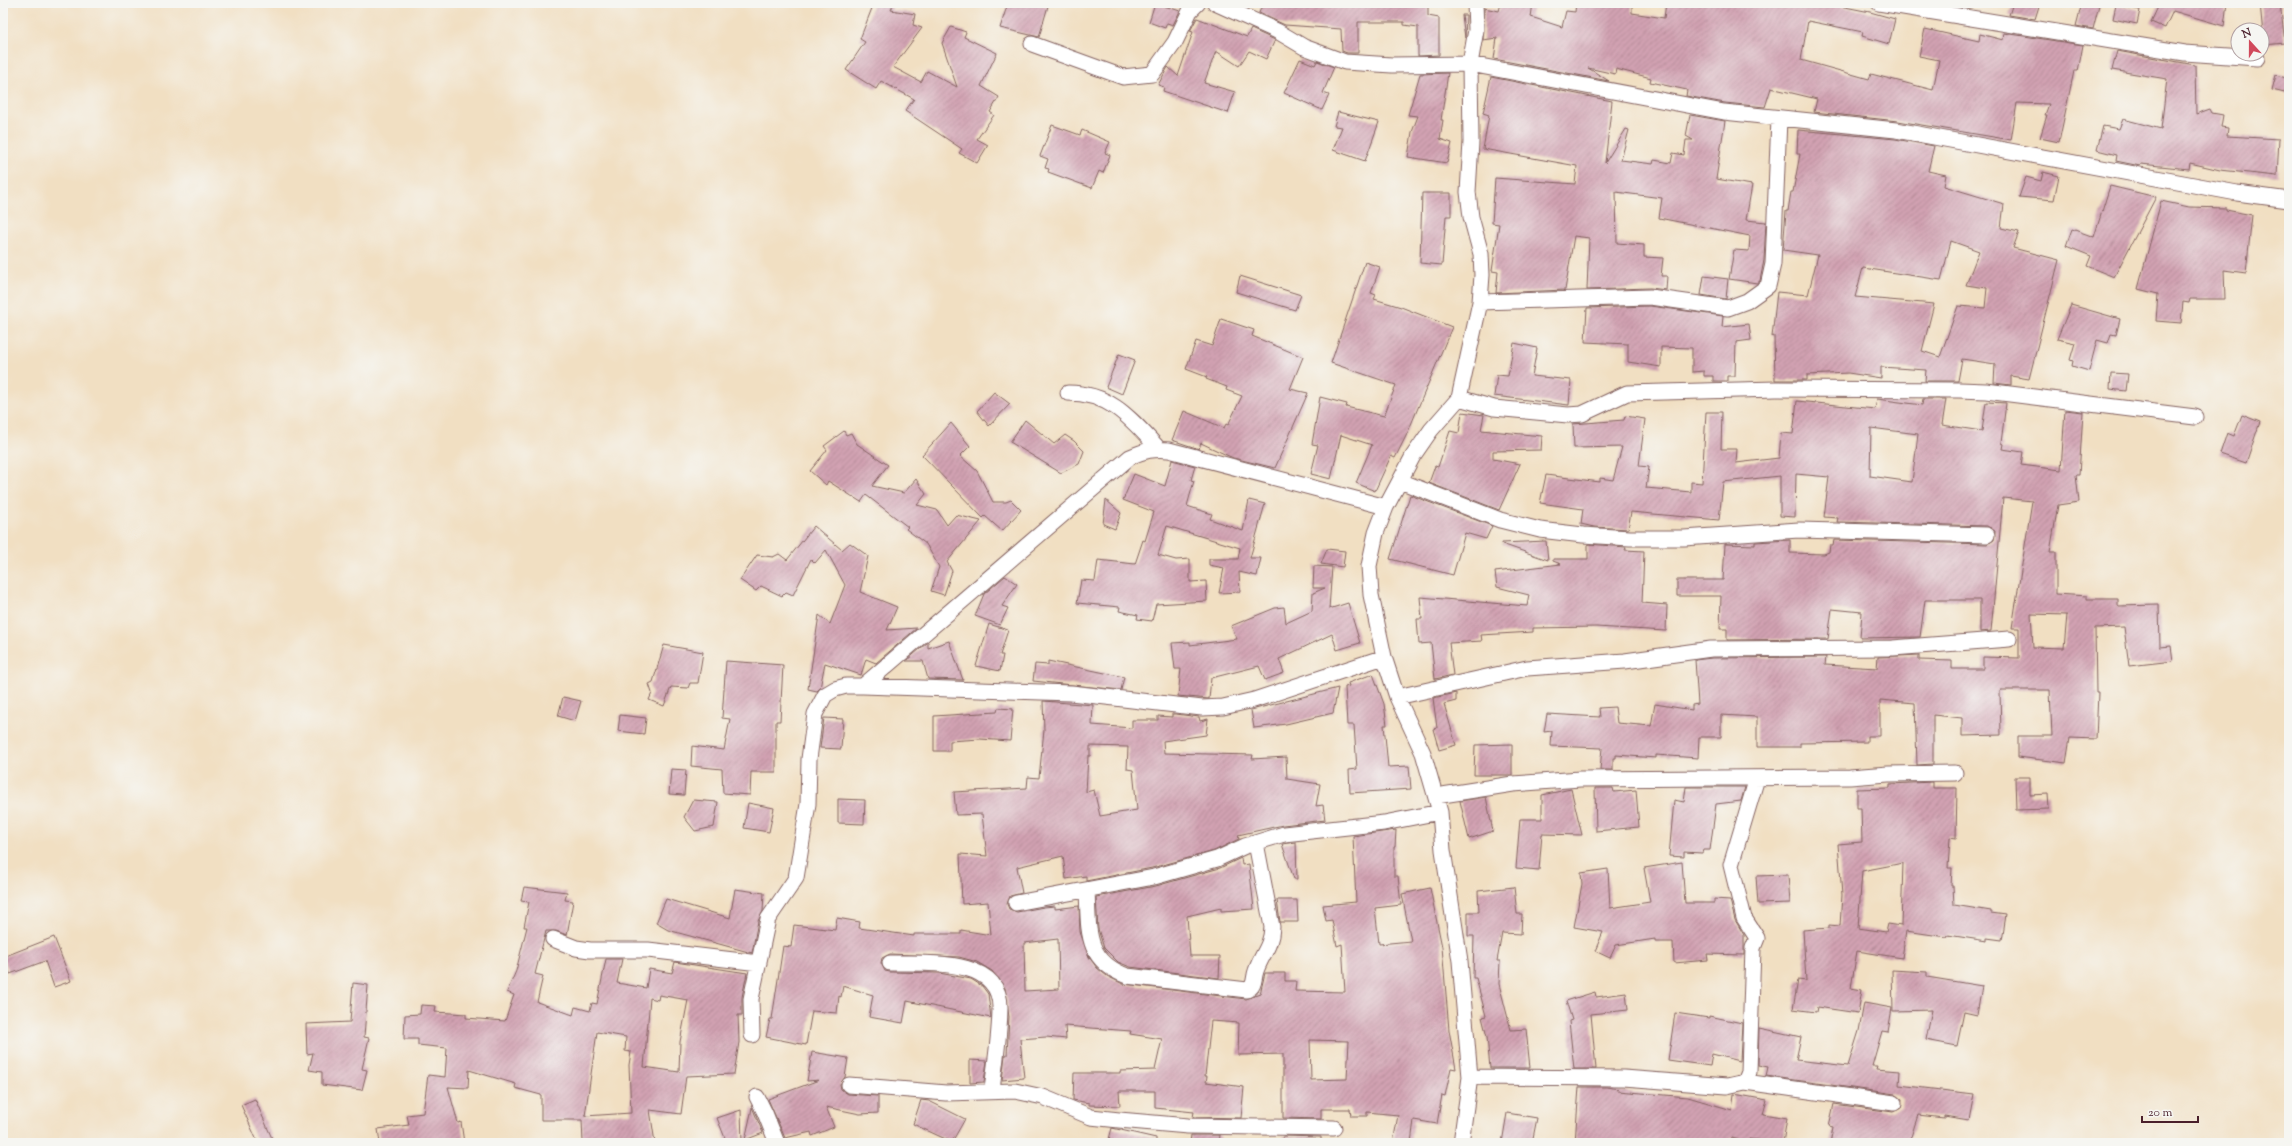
<svg xmlns="http://www.w3.org/2000/svg" width="2292" height="1146" font-family="'Sorts Mill Goudy',serif">
<defs>
<pattern id="building-hatch" width="6" height="6" patternUnits="userSpaceOnUse"><rect width="6" height="6" fill="#d2a2b2"/><path d="M-1 1l2-2M0 6l6-6M5 7l2-2" fill="none" stroke="#ac8391"/></pattern>
</defs>
<rect width="100%" height="100%" fill="#f6f6f2"/>
<filter id="ink" filterUnits="userSpaceOnUse"><feTurbulence type="fractalNoise" baseFrequency=".025" numOctaves="2"/><feDisplacementMap in="SourceGraphic" scale="8" xChannelSelector="R" yChannelSelector="G"/><feConvolveMatrix kernelMatrix="1 2 1 2 8 2 1 2 1" color-interpolation-filters="sRGB"/></filter>
<filter id="wash" filterUnits="userSpaceOnUse"><feTurbulence type="fractalNoise" baseFrequency=".012" numOctaves="4" result="noise"/><feDisplacementMap in="SourceGraphic" scale="16" xChannelSelector="R" yChannelSelector="G"/><feGaussianBlur stdDeviation="0.9" result="paint"/><feColorMatrix in="noise" values="0 0 0 0 0 0 0 0 0 0 0 0 0 0 0 0 0 1.4 0 .05"/><feComposite in="paint" operator="in"/></filter>
<g filter="url(#wash)">
<rect width="100%" height="100%" fill="#f1dfc2"/>
<g id="blocks">
<path fill="url(#building-hatch)" fill-rule="evenodd" d="M874,3H894L891,10L915,14L913,25L922,28L893,67L921,82L927,71L957,87L942,43L951,27L966,32L964,37L997,53L981,86L999,97L990,112L994,115L977,139L988,145L977,163L959,153L962,149L905,111L914,99L881,81L876,89L846,70L865,42L860,39Z
M1008,3H1036L1048,6L1039,37L1000,28Z
M1155,3L1180,11L1173,25L1167,23L1165,28L1149,22Z
M1263,3H1428V16L1439,18V55L1418,56V27L1404,25V22H1358V53H1347L1342,51L1341,29L1285,25L1259,13Z
M1501,3H1533L1531,17L1562,27L1566,11L1575,12L1576,3H1632V13L1664,18L1666,3H1825L1870,12L1895,19L1889,44L1862,36L1863,32L1808,21L1801,60L1869,79L1871,74L1933,90L1939,60L1919,56L1925,29L1979,41L1980,34L2003,40L2004,33L2083,45L2078,71H2074L2059,142L2040,138L2047,115H2045L2049,104L2017,103L2011,140L1898,121L1814,112L1817,99L1771,88L1765,107L1725,103L1686,96L1687,90L1650,82L1651,78L1616,69L1615,74L1588,68L1609,81L1494,59L1497,38L1483,40L1484,8L1499,11Z
M2013,3H2040L2035,19L2009,15Z
M2082,3L2099,5L2093,29L2076,26Z
M2156,3H2227L2224,26L2173,11L2165,28L2151,22L2158,7Z
M2260,3H2280L2285,43L2264,45Z
M2116,5L2140,10L2137,24L2113,19Z
M1462,15H1466L1465,38Z
M1197,18L1247,37L1251,29L1275,40L1266,59L1249,51L1239,66L1216,51L1204,83L1235,92L1228,113L1163,91L1164,87L1158,85L1168,67L1178,76L1193,32L1190,31Z
M2117,51L2195,65L2196,114L2210,109L2212,113L2223,115L2221,127L2228,128L2227,136L2279,139L2277,176L2220,170L2190,163L2189,169L2141,164L2140,166L2116,161L2117,155L2097,150L2103,126L2119,129L2123,119L2161,129L2167,79L2112,70Z
M1300,59L1315,65L1317,61L1334,67L1323,93L1329,95L1322,110L1284,93Z
M1448,73L1441,120H1443L1440,139L1452,143L1447,163L1408,157L1412,132L1418,116L1408,115L1420,74Z
M2276,75L2289,79V94L2272,90Z
M1491,77L1612,101L1605,163L1626,129L1629,130L1621,160L1653,164L1654,160L1671,163L1673,153L1684,155L1686,140H1693L1686,136L1690,115L1725,121L1716,179L1752,185L1746,220L1766,222L1764,260L1760,281L1757,283L1729,279L1734,250L1749,251L1750,236L1659,218L1662,198L1616,192L1617,243L1644,245V257L1663,258L1661,276H1667L1666,290L1650,288L1587,290L1589,238L1574,236L1565,290L1496,293L1498,272L1492,271L1499,224L1492,223L1495,178L1575,184L1577,166L1483,149L1489,115L1483,113Z
M1338,112L1379,122L1365,161L1333,150L1342,127L1334,126Z
M1052,125L1080,135L1082,130L1110,142L1105,153L1110,155L1103,173L1099,171L1092,188L1048,172L1049,169L1045,168L1048,159L1040,156Z
M1798,130L1895,139L1934,146L1928,171L1946,175L1944,186L2004,204L2001,228L2019,232L2013,248L2059,260L2029,379L2011,376V385L1994,383L1995,364L1962,359L1958,381H1925L1926,370L1881,367V378L1848,373L1807,375V380H1775L1774,336L1772,337L1777,292L1808,295L1818,255L1783,250L1786,211H1788L1791,192H1793L1800,154H1797ZM1951,241L1979,251L1966,285L1987,288L1985,308L1958,306L1940,357L1922,351L1934,304L1855,297L1863,268L1941,280Z
M2043,172L2059,176L2054,200L2019,197L2026,177L2041,181Z
M2110,186L2156,197L2114,277L2087,266L2091,256L2066,246L2072,229L2094,237Z
M1422,193H1451V216H1446L1442,265L1420,263Z
M2161,201L2189,207L2226,208V210L2252,215L2246,273L2224,270L2225,299H2190L2189,303L2183,302L2181,323L2156,321L2158,294L2138,289Z
M1365,262L1380,267L1371,293L1376,295L1374,299L1401,307L1452,327L1407,434L1395,458L1391,456L1375,491L1356,483L1372,445L1341,435L1331,479L1311,474L1318,445L1312,444L1320,397L1347,404L1346,407L1384,416L1396,385L1331,363Z
M1240,276L1301,295L1295,310L1236,292Z
M1704,276L1728,279L1726,299L1701,295Z
M2071,305L2120,319L2116,335L2111,334L2108,343L2097,340L2089,371L2072,366L2073,361L2070,360L2075,343L2057,339Z
M1650,306L1723,316L1722,327L1749,324L1751,340L1736,342L1735,376H1727V381H1713V376H1704V371L1692,372V348L1661,347V367L1628,362V344L1585,342L1587,308Z
M1221,319L1254,330L1252,336L1303,357L1290,389L1308,393L1275,468L1233,458L1201,443L1199,449L1172,440L1184,411L1224,428L1226,424L1228,425L1242,396L1226,390L1227,387L1206,379L1207,377L1186,369L1196,341L1212,346Z
M1514,343L1537,348L1532,376L1571,380L1569,405L1494,396L1497,375L1508,376Z
M1119,354L1135,360L1122,394L1106,387Z
M2111,373L2128,374L2126,391L2110,389Z
M994,392L1010,404L989,426L977,411Z
M1877,399L1922,405L1923,399H1946L1942,425L1982,431L1986,402L2006,403L2001,443L2003,444L2002,449L2023,452L2021,465L2061,470L2065,410L2083,412L2079,475H2076L2079,502L2058,505L2050,552H2056V594L2087,596V599H2118V606L2159,605L2160,647L2171,646L2173,661L2129,666L2124,627L2095,628L2096,693H2098L2096,739L2070,738L2066,763L2018,757V736H2052L2050,690H2000L2001,735L1962,736V718L1933,715V764L1917,765L1915,703L1880,700V736H1867V742L1800,743V747H1757V717L1721,715V737H1699L1698,758L1656,755V758L1616,755V758H1613V770H1600L1602,748L1551,746L1552,731L1544,732L1547,714L1600,717L1599,708L1615,707L1617,723L1651,726L1655,704L1692,710V705L1698,704L1695,660L1712,658L1826,657L1825,665L1877,668L1878,657L1919,655V660L1952,661V669H1983V657L2019,658V628H2012L2032,501L2003,498L1991,631L1980,632V600H1925L1920,637L1860,638L1862,612L1832,609L1828,639L1727,640V629H1720L1721,596H1677V580H1723L1725,544L1755,545V542L1790,540V553L1824,554L1829,552L1830,545H1833L1834,540L1987,544L1994,540L1995,531L1987,526L1837,522L1838,518L1824,517L1829,477L1796,474L1795,517L1780,516V476L1723,482L1719,520L1631,512L1628,529L1594,527L1581,524L1583,509L1540,503L1546,475L1600,482V478L1613,480L1622,447L1574,448L1573,424L1624,420L1625,416L1645,419L1639,466L1649,467L1646,488L1691,492V482L1702,483L1706,412H1722L1721,449H1737L1736,463L1779,458L1781,433L1793,434L1797,401L1875,409ZM1871,428L1918,434L1912,482L1870,476ZM2031,614L2067,615L2064,648L2033,647Z
M1462,412L1484,415L1481,430L1542,436L1541,450L1493,451V459L1520,464L1499,510L1429,483L1435,466L1438,467L1450,431L1459,433Z
M2242,415L2260,422L2246,463L2220,454L2227,433L2234,436Z
M1025,420L1054,444L1065,435L1074,441L1084,451L1079,464L1061,473L1010,442Z
M951,423L970,446L960,456L977,471L993,502H1006L1011,500L1021,510L1002,531L985,516L983,518L922,455Z
M844,431L846,435L851,433L857,444L888,465L872,486L904,493L916,479L926,494L917,505L937,510L947,525L956,515L981,521L947,562L952,571L944,595L931,591L939,567L926,544L906,529L908,527L866,495L861,502L828,481L826,485L810,471L827,450L824,446Z
M1172,460L1195,466L1191,480L1194,481L1187,506L1212,514L1210,519L1243,531L1249,500L1265,504L1250,558H1261L1257,576L1239,572L1240,592L1219,593L1224,568L1209,565V559H1238L1240,548L1167,526L1158,555L1176,560L1190,559V582L1206,581L1207,601L1156,604L1152,621L1137,619L1138,615L1119,611L1120,607L1077,603L1081,580L1095,581L1098,560L1135,564L1143,540L1145,541L1154,512L1123,500L1134,474L1165,486Z
M1410,495L1492,526L1486,539L1465,533L1453,575L1390,559Z
M1106,500L1121,513L1115,529L1103,524Z
M814,526L842,550L850,543L868,556L860,592L897,607L887,630L917,628L876,663L866,659L861,675L825,663L820,688L817,691L808,689L819,615L830,624L845,585L826,550L815,563L811,559L793,595L786,592L782,596L761,586L756,591L740,580L757,555L773,557L779,554L787,560Z
M1546,541L1548,560L1502,544V543Z
M1588,544L1626,547L1625,550L1644,551L1642,603L1667,605L1666,631L1596,627L1533,628V632L1481,635L1482,641L1449,643L1453,675L1435,679L1431,643L1419,644L1417,619H1422L1420,597L1527,606L1529,595L1497,587L1495,572L1561,564L1553,561V559H1588Z
M1327,549L1345,551L1343,567L1321,564Z
M1314,566L1332,567L1329,609L1348,603L1360,643L1337,650L1332,634L1279,659L1284,673L1265,680L1259,666L1211,678L1209,699L1178,696L1181,669H1175L1172,643L1190,642V645L1237,639L1231,626L1275,608L1284,607L1286,623L1312,611L1313,593L1325,588H1313Z
M1005,576L1017,584L1002,606L1008,608L1000,625L975,616L984,594Z
M989,624L1008,630L1000,655H1003L1000,671L976,666Z
M949,641L963,680L928,679L923,661H906L928,642V648Z
M664,645L703,652L698,683H690L688,688L671,687L664,706L649,700L652,693L649,684L653,682Z
M726,661L783,665L780,721H776V772H751L750,795L723,793L722,769L691,766L692,746L724,750L730,719L722,718Z
M1048,661L1124,677L1121,690L1033,681L1035,664L1048,665Z
M1373,674L1384,704L1387,725H1384L1388,767L1409,766L1411,789L1350,793L1349,770L1357,769L1354,725H1347L1345,687L1349,686L1348,683Z
M1338,688L1333,713L1286,724L1254,728L1251,710Z
M1456,693V701L1444,704L1456,745L1439,750L1433,729L1437,728L1433,698Z
M563,697L581,701L575,721L558,716Z
M1043,701L1093,705L1092,725L1132,728V720H1158V716L1172,717V714H1176L1199,717L1200,721L1208,719L1206,735L1163,741L1164,753L1253,755L1252,759L1286,757L1287,779L1320,784L1316,806L1323,805L1325,820L1283,825L1238,835L1239,839L1214,851L1152,868L1086,881V876L1066,879L1063,856L1017,867L1022,893L1010,896L1007,904L1009,909L1017,912L1044,907L1055,906V909L1079,906L1080,932L1089,957L1097,968L1107,976L1123,984L1246,999L1260,994L1265,973H1285V981H1296L1295,991L1345,992L1342,944L1337,946L1332,920L1326,921L1323,905L1356,902L1353,836L1396,830L1395,847H1394V876H1398L1401,905L1375,908L1379,944L1411,941L1402,894L1430,888L1442,947L1449,1030L1456,1069L1451,1068L1445,1096L1442,1095L1437,1124L1414,1120L1411,1143H1393L1398,1115L1367,1112V1116H1351L1350,1109H1321V1119L1283,1118V1054L1238,1055L1239,1023L1211,1021L1205,1076H1207L1206,1082L1244,1087L1241,1118L1193,1117L1194,1112L1155,1108V1091H1119L1120,1106L1089,1105V1103L1073,1100L1074,1073H1120V1071L1155,1070L1162,1039L1130,1034L1131,1031L1065,1026L1066,1039L1046,1037L1020,1039L1024,1078L1002,1080L1005,1055H1007L1009,1017L1005,988L992,971L977,962L959,957L890,954L882,958L881,963L885,971L890,972L939,973L971,979L982,986L988,994L991,1018L907,1001L903,1023L869,1017L873,995L843,986L841,997L839,996L837,1013L812,1011L806,1045L766,1037L770,1019H772L783,946L791,947L794,925L835,930L837,918L860,922L859,928L914,936V934H961V930L991,935L988,902L962,904L960,854L987,856L982,814L956,815L954,792L1027,788L1028,777L1039,778L1044,730ZM1090,746L1128,747L1127,769L1133,770L1137,810L1100,816L1094,790L1086,792L1088,756H1090ZM1058,939L1059,989L1025,991L1024,943ZM1310,1040L1349,1041L1347,1079L1311,1080Z
M998,708L1013,709L1010,741L980,739L950,741V751H934V716L997,712Z
M620,715L646,718L644,734L618,731Z
M824,718L843,719L841,749L820,748Z
M1512,744V775H1474L1475,745Z
M671,769L686,770L684,795L669,794Z
M2015,777H2030V795L2048,794L2049,809L2016,810Z
M1933,782V788H1957L1956,838L1950,837L1948,868H1952L1951,886H1953L1954,905L1991,911V913L2006,915L2002,940L1987,938V941L1948,935L1947,937L1906,931L1902,958L1857,951L1851,988L1862,990L1858,1013L1817,1007L1816,1012L1793,1009L1798,980L1806,981L1803,930L1829,928V925L1840,926L1842,895L1838,844L1862,842L1861,808H1857V789L1890,788V784ZM1903,863L1901,926L1888,924L1886,932L1858,928L1862,871Z
M1686,787H1745L1741,801L1716,804L1710,850H1703L1702,853L1684,852V857L1669,856L1674,800L1684,802Z
M1595,788H1613L1614,792L1636,790L1639,827L1596,831Z
M1571,789L1582,835L1542,834L1539,870L1516,868L1520,819H1542V795Z
M1486,797L1493,831L1469,839L1460,801Z
M838,799L865,800L864,824L838,823Z
M693,800L718,802L714,827L695,831L684,817Z
M748,803L774,808L769,832L744,828Z
M1296,842L1297,879H1294L1282,844Z
M1241,858L1242,865L1249,864L1254,909L1221,911V908L1187,916L1190,956H1220L1219,978L1130,967L1118,962L1104,948L1098,929L1096,897L1156,886L1220,868Z
M1682,862L1685,903H1714V899L1730,900L1735,920L1744,935V955L1707,954L1708,960L1674,963L1673,942H1655V939L1616,945L1610,958L1595,951L1603,932L1574,927L1582,884L1581,873L1608,869L1610,908L1650,902L1644,868Z
M1788,875L1790,903L1758,904L1756,876Z
M524,887L567,892L565,900L573,901L567,935L556,931H546L535,974L543,976L537,1002L573,1015L575,1007L590,1011L592,1003L597,1004L606,959H622L617,983L646,988L649,969L672,973L675,962L747,973L742,997V1015H738L739,1042L734,1074L686,1076L681,1114L650,1110L655,1143H583L582,1120H541V1095L515,1088L516,1084L469,1070L468,1088L448,1087L458,1123L461,1122L464,1143H380L378,1129L409,1125L407,1115L423,1113L428,1075L445,1077L447,1048L418,1045V1039H404L405,1015L420,1014L421,1005L436,1006L435,1012L466,1014V1018L505,1021L514,995L507,992L516,971L527,927H524L529,902L521,901ZM659,995L688,1000L680,1042L679,1072L644,1067L650,998L658,1000ZM597,1032L626,1037L625,1051L631,1052L629,1065L631,1113L585,1116Z
M1514,887L1517,914H1522L1521,934L1502,933L1497,961H1500L1499,984L1511,1030L1526,1029L1530,1068H1490L1487,1037L1482,1017L1486,1016L1476,978H1473L1474,936H1468V912H1479L1478,891Z
M735,889L764,893L763,911L758,921L752,953L668,930L656,923L666,899L730,918Z
M1277,900H1297L1298,922H1280Z
M54,937L71,981L54,987L45,961L10,974L3,957Z
M1892,970L1927,972V977L1982,986L1977,1015L1964,1012L1957,1046L1926,1040L1932,1010L1893,1011Z
M353,983L368,985L364,1037L369,1038L362,1069L367,1070L362,1090L322,1085V1072L309,1070L313,1053L307,1054L306,1024L350,1022Z
M1595,992L1596,997L1626,993L1628,1010L1591,1014L1596,1069H1574L1569,1021L1572,1020L1566,1001Z
M1864,1003L1892,1008L1888,1032L1882,1031L1872,1066H1877L1876,1069L1900,1071L1899,1085L1974,1094L1969,1120L1944,1116V1118L1918,1115L1909,1143H1830L1833,1127L1829,1126L1834,1104L1893,1112L1901,1108L1902,1099L1895,1094L1766,1076L1768,1067L1758,1065L1759,1028L1801,1037L1796,1060L1848,1066L1859,1031Z
M1675,1013L1709,1018V1016L1742,1023L1740,1061L1712,1054L1710,1066L1668,1060Z
M812,1052L848,1058L845,1077L840,1084L841,1089L848,1094L878,1096V1113L860,1114L826,1107L834,1127L812,1136L811,1132L785,1138L768,1099L819,1080L807,1081Z
M970,1060L987,1061L984,1082L970,1083Z
M1579,1087H1606L1619,1089L1618,1091L1688,1097L1732,1110L1734,1094L1767,1100L1763,1114L1787,1118L1783,1143L1749,1139L1748,1143L1731,1138L1730,1143H1575Z
M255,1099L274,1143H258L241,1105Z
M921,1100L929,1101L965,1119L952,1142L913,1124Z
M752,1107L763,1133L745,1140L751,1113Z
M741,1110L742,1143H727L717,1118Z
M1507,1113L1537,1118L1532,1143H1502Z
M1112,1128L1156,1138V1143H1108Z
M1191,1135H1220L1219,1143H1190Z
M1283,1136L1321,1137V1143H1283Z"/>
</g>
</g>
<g filter="url(#ink)">
<use href="#blocks" fill-opacity="0" stroke="#846260" stroke-width="1"/>
<g fill="none" stroke-linecap="round" stroke-linejoin="round">
<defs>
<path id="minor" d="M1215,3L1277,31L1304,47L1345,62L1392,65L1470,64L1724,112L1896,130L2237,193L2289,200
M1879,3L2185,53L2257,58
M1032,44L1123,77L1152,74L1175,42L1190,11L1198,3
M1480,302L1650,297L1728,308L1747,301L1768,286L1773,264L1779,119
M1068,393C1111,393 1131,419 1158,448
M1459,398L1494,408L1568,415L1582,414L1627,393L1776,389L1959,390L1986,391L2195,417
M1400,481L1500,520L1540,530L1583,535L1630,538H1684L1799,530L1987,535
M863,686L1130,457C1143,451 1154,448 1169,450L1386,507
M1397,697L1527,668L1625,661L1711,649L1893,648L2009,639
M1436,796L1513,784L1580,779L1850,777L1888,774L1955,773
M1087,890C1089,929 1084,960 1127,976L1247,990C1256,985 1253,979 1256,971C1262,953 1271,948 1272,927L1256,843
M1016,903L1154,877L1217,859L1245,846L1284,834L1384,823L1440,812
M553,939L576,948L590,950H648L759,963
M890,963C924,964 1000,956 1000,1007C1000,1034 995,1064 992,1090
M752,1035L751,999L768,919L796,878L808,804L809,759L815,714L825,695L835,689L846,686H863L1071,693L1202,708L1223,707L1254,700L1384,657
M1470,1077L1624,1078L1727,1086L1745,1082L1749,1072L1753,948L1757,938L1744,918L1731,865L1757,778
M1745,1082L1894,1103
M849,1085L946,1093L1015,1091L1043,1097L1091,1117L1119,1120L1188,1126L1334,1128
M757,1097L765,1113L777,1143
M1461,1143L1470,1077L1460,961L1443,850L1440,812L1423,753L1397,697L1384,657L1371,595L1369,566L1376,533L1386,507L1413,456L1431,430L1459,398L1480,302L1482,275L1481,254L1471,217L1468,192L1471,142L1470,64L1476,30L1475,3"/>
</defs>
<use href="#minor" stroke="#846260" stroke-width="17"/>
<use href="#minor" stroke="#fff" stroke-width="15"/>
</g>
</g>
<rect width="2292" height="1146" fill="none" stroke="#f6f6f2" stroke-width="16"/>
<g transform="translate(2250 42) rotate(339)"><circle r="19" fill="#f6f6f2" stroke="#b1a0a2"/>
<path d="M0-3L7 15L0 10L-7 15Z" fill="#d1495b"/>
<text y="-6" font-size="11" font-weight="bold" text-anchor="middle" fill="#4a1f2b">N</text>
</g>
<path d="M2142 1116v6h56v-6" fill="none" stroke="#4a1f2b" stroke-width="2"/>
<text x="2148" y="1116" font-size="12" fill="#4a1f2b" stroke="#f6f6f2" stroke-width="3" paint-order="stroke">20 m</text>
</svg>
